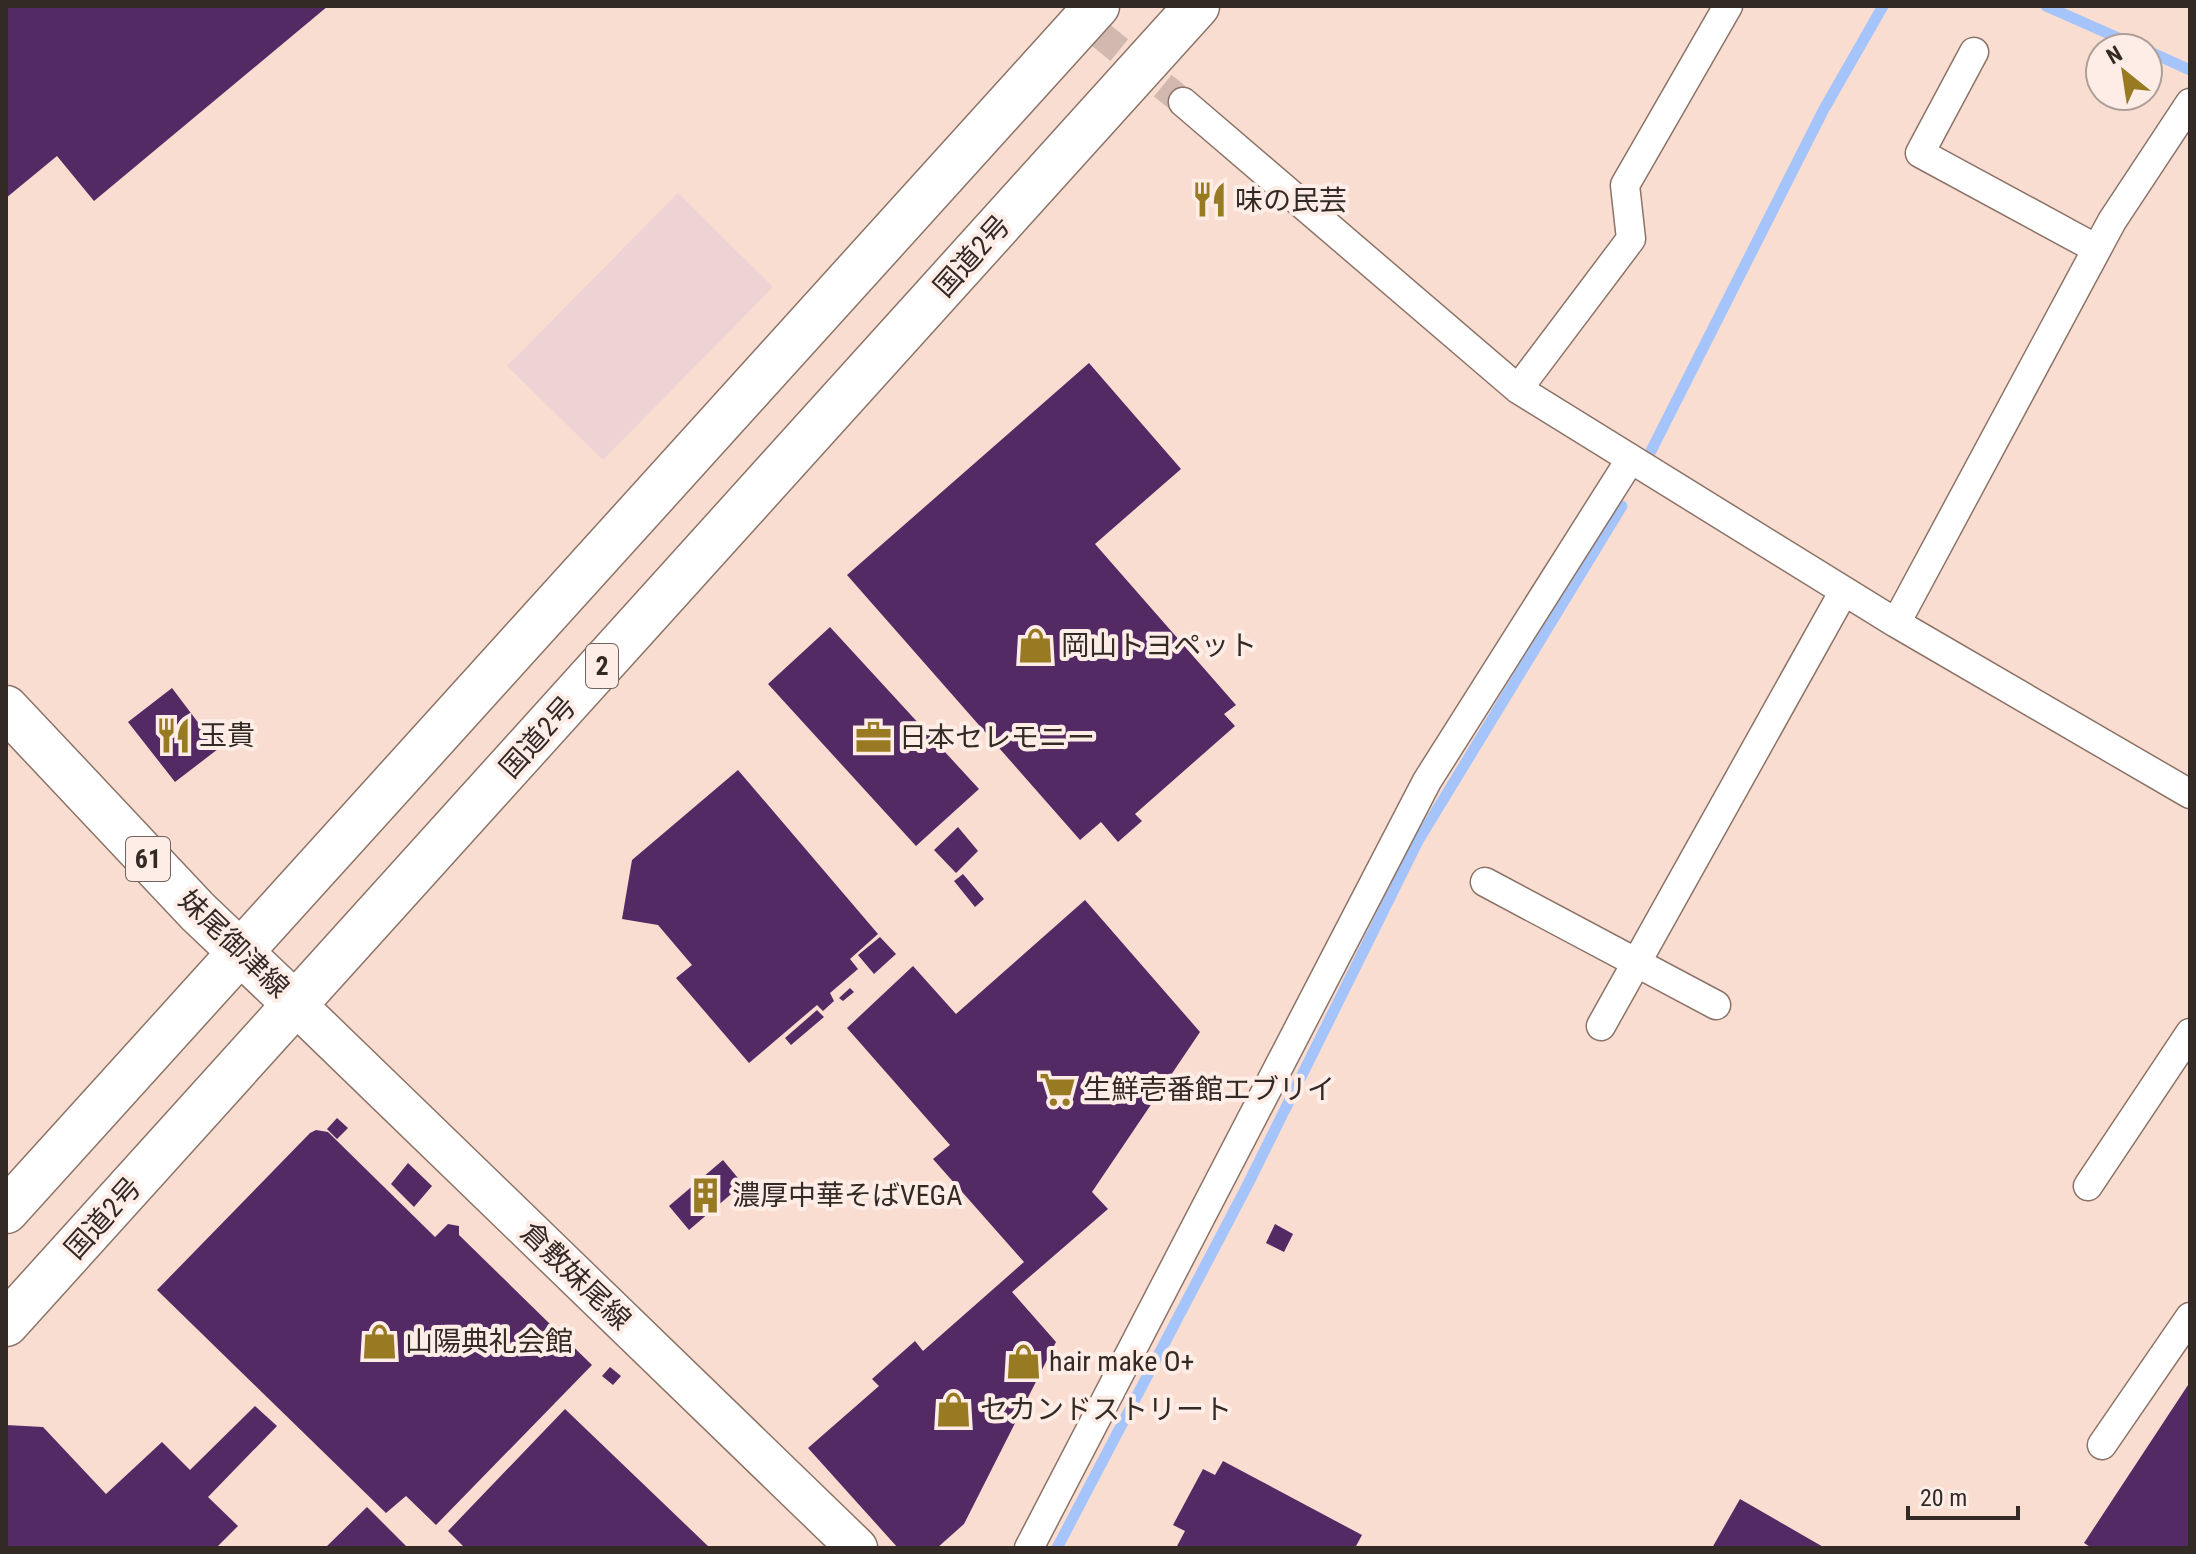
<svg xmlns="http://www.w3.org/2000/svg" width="2196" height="1554" font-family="'Roboto Condensed','Noto Sans JP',sans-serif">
<rect width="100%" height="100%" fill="#f9ddd1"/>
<path fill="#edd3d3" d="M678,193L773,287L603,460L507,366Z"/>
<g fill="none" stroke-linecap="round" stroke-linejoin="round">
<path stroke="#a5c4fb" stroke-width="11" d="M2046,6L2141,48
M2148,51L2190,70
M1651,451L1824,109L1883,6
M1057,1548L1247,1186L1418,841L1622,506"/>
</g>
<path fill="#532a64" d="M6,6H328L94,201L57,156L6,198Z
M1089,363L1181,469L1095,544L1236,705L1224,714L1235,726L1135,814L1142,821L1118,842L1101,822L1080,840L847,575Z
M830,627L979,789L916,846L768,684Z
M172,688L218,749L175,782L128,722Z
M738,770L878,934L850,959L858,969L830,993L834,1001L823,1011L817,1005L749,1063L676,978L692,965L658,925L622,919L632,860Z
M958,827L978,851L956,873L934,850Z
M963,874L984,899L975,907L954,881Z
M1085,900L1200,1032L1092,1192L1108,1209L1012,1292L1056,1342L964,1524L937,1548H898L808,1448L879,1386L872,1379L915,1341L923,1351L1024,1262L933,1159L950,1145L847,1028L913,966L956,1014Z
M880,937L896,954L874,974L858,955Z
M850,988L854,992L843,1001L839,998Z
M817,1010L824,1017L791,1045L785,1038Z
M337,1118L348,1128L337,1139L327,1129Z
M316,1130L328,1132L435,1237L448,1224L459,1226V1235L592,1365L436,1525L406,1496L386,1513L157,1290L310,1133Z
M723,1160L743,1184L689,1230L669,1206Z
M408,1163L432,1186L414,1207L391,1184Z
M1275,1224L1293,1234L1284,1252L1266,1243Z
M610,1367L621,1376L613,1385L602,1376Z
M2190,1382V1548H2092L2084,1543Z
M255,1406L277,1426L208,1497L238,1526L216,1548H6V1425L43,1427L106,1494L162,1442L190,1470Z
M565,1409L710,1548H465L448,1531Z
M1223,1461L1362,1535L1355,1548H1176L1185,1531L1173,1525L1203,1469L1215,1475Z
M1740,1499L1825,1548H1712Z
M367,1507L408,1548H325Z"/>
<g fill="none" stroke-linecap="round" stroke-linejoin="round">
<path stroke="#d2b9af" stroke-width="28" stroke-dasharray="28 14" stroke-linecap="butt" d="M1065,6L1183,102"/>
<defs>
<path id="street" d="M1974,52L1920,153L2097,249
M1183,102L1518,389L1896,623L2190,794
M1518,389L1631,239L1625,185L1728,6
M1896,623L2112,221L2190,103
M1485,882L1716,1005
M1601,1026L1844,591
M2088,1186L2190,1033
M2102,1445L2190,1317
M1029,1548L1427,781L1630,460"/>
<path id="secondary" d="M296,1005L857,1548"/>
<path id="primary" d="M6,708L198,912L296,1005"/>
<path id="highway" d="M6,1211L1097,6
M6,1324L1197,6"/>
</defs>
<use href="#street" stroke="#8c7368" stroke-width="31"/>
<use href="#secondary" stroke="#8c7368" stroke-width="43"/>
<use href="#primary" stroke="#8c7368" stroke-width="47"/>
<use href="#highway" stroke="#8c7368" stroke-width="47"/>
<use href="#street" stroke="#fff" stroke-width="28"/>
<use href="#secondary" stroke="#fff" stroke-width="40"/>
<use href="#primary" stroke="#fff" stroke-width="44"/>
<use href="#highway" stroke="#fff" stroke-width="44"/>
</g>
<defs>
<symbol id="restaurant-bare" viewBox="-9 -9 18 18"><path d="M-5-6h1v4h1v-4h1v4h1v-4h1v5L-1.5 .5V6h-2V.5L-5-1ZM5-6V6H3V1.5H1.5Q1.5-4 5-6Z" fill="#977a22" stroke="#feede6" stroke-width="2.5" paint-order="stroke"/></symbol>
<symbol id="shop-bare" viewBox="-9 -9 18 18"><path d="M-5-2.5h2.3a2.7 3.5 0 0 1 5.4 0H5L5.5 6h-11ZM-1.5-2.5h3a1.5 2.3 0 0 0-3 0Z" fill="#977a22" stroke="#feede6" stroke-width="2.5" paint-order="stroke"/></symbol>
<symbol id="office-bare" viewBox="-9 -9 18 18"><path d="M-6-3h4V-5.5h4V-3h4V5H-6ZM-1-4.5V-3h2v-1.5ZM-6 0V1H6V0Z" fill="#977a22" stroke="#feede6" stroke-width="2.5" paint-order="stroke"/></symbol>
<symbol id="supermarket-bare" viewBox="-9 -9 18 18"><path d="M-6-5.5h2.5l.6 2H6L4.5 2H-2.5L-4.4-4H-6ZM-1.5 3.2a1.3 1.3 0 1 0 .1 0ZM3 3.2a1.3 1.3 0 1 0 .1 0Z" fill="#977a22" stroke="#feede6" stroke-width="2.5" paint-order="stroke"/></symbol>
<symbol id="building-bare" viewBox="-9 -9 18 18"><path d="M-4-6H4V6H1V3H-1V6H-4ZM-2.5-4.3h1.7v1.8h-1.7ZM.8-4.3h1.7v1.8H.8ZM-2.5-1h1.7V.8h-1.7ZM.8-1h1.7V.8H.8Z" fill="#977a22" stroke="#feede6" stroke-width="2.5" paint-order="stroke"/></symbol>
</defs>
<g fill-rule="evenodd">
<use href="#restaurant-bare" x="1184" y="174" width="51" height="51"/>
<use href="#shop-bare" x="1010" y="620" width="51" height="51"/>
<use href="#restaurant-bare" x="148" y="710" width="51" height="51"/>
<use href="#office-bare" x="848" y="712" width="51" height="51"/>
<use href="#supermarket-bare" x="1032" y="1064" width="51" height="51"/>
<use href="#building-bare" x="680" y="1170" width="51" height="51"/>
<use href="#shop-bare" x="354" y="1316" width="51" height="51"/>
<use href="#shop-bare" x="998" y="1336" width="51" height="51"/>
<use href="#shop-bare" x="928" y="1384" width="51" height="51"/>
</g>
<g text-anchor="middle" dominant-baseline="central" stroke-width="8" stroke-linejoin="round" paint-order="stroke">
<g fill="#feede6" stroke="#71645f" stroke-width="2">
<rect x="586" y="644" width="32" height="44" rx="6"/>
<rect x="126" y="837" width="44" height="44" rx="6"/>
</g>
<g font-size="26" font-weight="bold" fill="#342a25">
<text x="602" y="666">2</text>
<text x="148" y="859">61</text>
</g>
<g font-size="28" fill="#342a25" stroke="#feede6" text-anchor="start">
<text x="1235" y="200">味の民芸</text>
<text x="1061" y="645">岡山トヨペット</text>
<text x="199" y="735">玉貴</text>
<text x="899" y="737">日本セレモニー</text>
<text x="1083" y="1089">生鮮壱番館エブリイ</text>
<text x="732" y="1195">濃厚中華そばVEGA</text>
<text x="405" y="1341">山陽典礼会館</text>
<text x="1049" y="1361">hair make O+</text>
<text x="980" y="1409">セカンドストリート</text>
</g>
<g font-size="28" fill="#342a25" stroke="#feede6">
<text transform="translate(972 256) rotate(-48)">国道2号</text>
<text transform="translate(538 737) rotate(-48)">国道2号</text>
<text transform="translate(234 944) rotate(44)">妹尾御津線</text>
<text transform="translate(103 1218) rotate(-48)">国道2号</text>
<text transform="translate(576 1276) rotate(44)">倉敷妹尾線</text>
</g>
</g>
<rect width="2196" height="1554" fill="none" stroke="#342a25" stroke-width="16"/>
<g transform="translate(2124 72) rotate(330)"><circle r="38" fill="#feede6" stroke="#ad9f99" stroke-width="2"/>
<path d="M0-6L14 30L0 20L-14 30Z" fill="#977a22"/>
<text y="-12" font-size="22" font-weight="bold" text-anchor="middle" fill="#342a25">N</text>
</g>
<path d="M1908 1506v12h110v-12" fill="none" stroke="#342a25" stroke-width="4"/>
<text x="1920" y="1506" font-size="24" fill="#342a25" stroke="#feede6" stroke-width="6" paint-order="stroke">20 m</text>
</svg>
